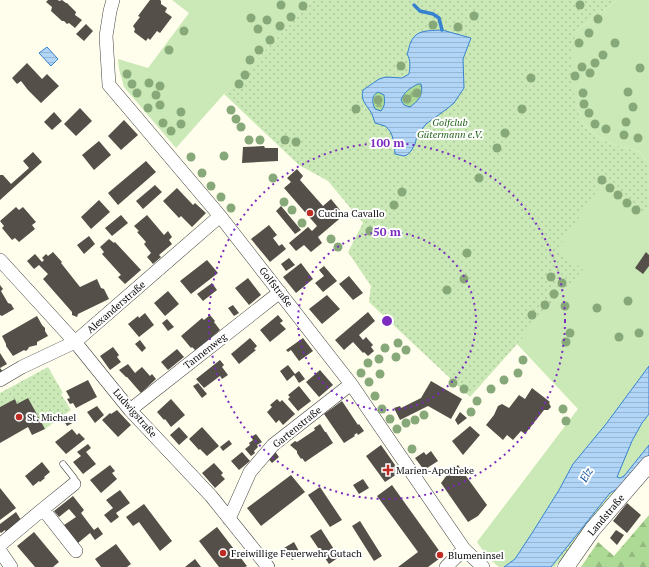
<svg xmlns="http://www.w3.org/2000/svg" width="649" height="567" font-family="'PT Serif',serif">
<defs>
<pattern id="grass-dots" width="8" height="8" patternUnits="userSpaceOnUse"><rect width="8" height="8" fill="#cbe9b6"/><path d="M2 2h.1M6 6h.1" fill="none" stroke="#adc79b" stroke-width="1.8" stroke-linecap="round"/></pattern>
<pattern id="forest-firs" width="22" height="20" patternUnits="userSpaceOnUse"><rect width="22" height="20" fill="#adda95"/><path d="M5 1l3.5 6h-7zM16 11l3.5 6h-7z" fill="#94ba7f"/></pattern>
<pattern id="water-rules" width="6" height="5" patternUnits="userSpaceOnUse"><rect width="6" height="5" fill="#b0d5f7"/><path d="M0 2.5h6" fill="none" stroke="#96b6d3"/></pattern>
</defs>
<rect width="100%" height="100%" fill="#fffdec"/>
<path fill="url(#grass-dots)" d="M313,0H617L575,32L577,107L584,124L594,134L609,143L640,152L649,164V206L645,214L604,181L598,191L584,269L470,397L369,302L371,286L348,252L363,223L328,181L299,165L224,94Z
M48,367L63,393L61,394L71,410L45,429L17,404L15,399L0,407V393Z
M622,486L584,530L555,567H551L610,493Z"/>
<path fill="url(#forest-firs)" d="M418,84H421C424,95 418,101 409,107L404,105L400,100C404,92 410,88 418,84Z
M378,91L384,95C385,102 385,106 381,111L375,109C372,102 371,96 378,91Z
M649,515V567H581L598,542L614,556Z"/>
<path fill="#cbe9b6" d="M172,0H313L224,94L176,148L124,87L119,69L118,59L148,68L189,13Z
M617,0H649V164L640,152L609,143L594,134L584,124L577,107L572,86V60L575,32Z
M604,181L645,213L649,206V366L606,424L573,464L559,490L534,530L515,559L504,567H499L488,558L477,542L578,409L517,344L583,270L557,249Z
M649,414V445L624,476L620,478L617,477C626,455 634,433 649,414Z"/>
<path fill="url(#water-rules)" stroke="#3682cf" fill-rule="evenodd" d="M442,30L471,38L463,59L464,88L454,103L448,108L426,124L417,136L415,144L411,151L407,155L404,156L395,154C394,145 394,132 385,126C382,125 378,124 375,123C374,120 373,117 372,114C367,105 360,101 363,90L379,79L386,77L402,78L409,74C410,68 411,60 407,54C409,50 409,45 411,42C416,29 430,31 442,30ZM418,84H421C424,95 418,101 410,107L404,105L401,100C404,92 410,88 418,84ZM378,92L384,95C385,102 385,106 381,111L375,109C372,102 371,96 378,92Z
M47,47L58,59L51,66L39,53Z
M649,366V414L642,423L632,441L617,477L620,478L624,476L649,445V457L622,486L610,493L551,567H504L515,559L534,530L559,490L573,464L606,424Z"/>
<g fill="none" stroke-linecap="round" stroke-linejoin="round">
<path stroke="#3682cf" stroke-width="3.5" d="M414,5L420,11L433,14L439,18L442,30"/>
</g>
<path fill="#554f49" d="M48,0H58L59,1L62,0L66,3H67L76,12L75,15L82,20L75,28L69,23L67,24L64,21H62L51,11L52,7L46,2Z
M150,0H160L161,1V4L167,8L165,12L172,17L160,33L157,31L150,40L148,38L146,41L134,32L135,29L133,26L140,17L138,16Z
M86,24L93,31L84,41L76,34Z
M27,63L42,79L47,74L59,86L41,103L28,90L21,81L17,84L12,78Z
M80,108L92,121L76,136L64,124Z
M54,112L62,121L52,130L44,122Z
M124,120L138,135L121,150L108,136Z
M99,141L111,155L94,170L82,155Z
M264,146L265,148H278V161L242,163L243,147Z
M33,152L42,162L0,200V175H3L11,184L29,168L23,161Z
M146,161L156,172L118,205L108,193Z
M297,169L303,176L300,180L323,206L331,199L344,215L318,237L322,243L311,252L304,245L296,251L289,243L308,227L312,231L317,226L284,188L291,182L287,178Z
M155,185L162,192L143,209L136,201Z
M177,188L193,205L195,203L206,213L192,227L181,216L179,218L163,201Z
M99,200L110,212L91,229L81,217Z
M281,206L301,230L295,234L276,211Z
M16,207L19,210L23,207L36,222L32,225L35,229L19,242L15,238L12,240L2,228L4,226L0,221Z
M121,215L128,223L112,236L105,228Z
M147,215L164,235L168,231L172,237L169,240L172,244L159,255L161,257L153,264L147,257L151,253L144,244L146,242L137,232L139,231L134,226Z
M269,225L277,235L273,238L279,246L282,244L286,249L270,262L251,239Z
M89,236L95,244L84,254L77,245Z
M109,239L114,243L115,242L141,270L125,284L118,277L121,275L102,254L104,252L100,247Z
M53,252L62,262L61,263L80,287L97,279L101,288L104,289L109,299L78,314L77,317L72,315V312L43,279L48,274L39,265L34,269L27,261L35,254L42,262L44,260L42,258L46,254L48,256Z
M646,252L649,255V266L643,274L635,268Z
M289,258L295,265L286,271L281,264Z
M207,260L218,273L191,294L180,281Z
M301,263L313,279L296,293L283,277Z
M324,266L337,281L323,292L315,283L324,276L319,270Z
M349,276L363,293L353,300L339,284Z
M248,278L261,295L249,305L235,288Z
M212,283L217,290L203,301L197,294Z
M0,285L3,289L1,291L8,303L11,304L14,309L2,316L0,315Z
M168,291L179,304L165,316L154,303Z
M327,295L340,309L322,324L309,309Z
M233,305L239,313L234,316L228,308Z
M368,312L375,321L359,335L363,340L366,337L373,345L371,347L374,351L368,356L364,352L363,353L353,342L344,350L335,340Z
M145,313L154,325L139,337L128,324L138,316L139,318Z
M210,315L215,321L214,322L220,330L196,351L192,347L191,348L181,336L202,318L204,320Z
M278,315L283,321L280,323L286,329L270,342L260,330Z
M37,316L42,325L45,328V331L48,336L37,342V345L29,347L28,349L26,351L24,350L13,356L6,346V344L2,336Z
M167,319L174,327L168,331L162,323Z
M250,338L257,346L254,349L256,350L239,364L231,354Z
M303,338L313,351L299,361L291,350L288,352L286,350Z
M140,340L146,348L142,352L135,344Z
M113,347L119,355L117,357L121,362L110,370L100,356Z
M177,349L184,357L168,370L161,362Z
M0,353L7,364L0,368L3,372L0,374Z
M220,360L224,365L222,367L228,375L222,379L220,376L204,388L196,379Z
M128,364L135,373L142,367L150,376L152,374L156,379L141,393L127,377H126L119,370Z
M288,365L295,374L299,371L305,379L299,383L294,375L287,381L280,371Z
M320,370L333,385L319,397L306,382Z
M88,380L97,397L76,408L73,403L70,404L67,399L70,398L66,391Z
M431,381L462,399L451,419L428,406L400,420L394,408L400,406L401,408L421,398Z
M198,383L207,394L202,398L193,386Z
M299,386L311,401L298,411L288,399L290,397L288,395Z
M532,388L550,402L549,403L551,407L548,410H544L525,434L521,431L513,440L507,435L503,440L486,425L494,415L498,406L502,404L509,408L519,395L525,399Z
M28,398L45,429L32,435L28,427L0,443V407L15,399L17,404Z
M171,399L185,415L171,427L165,419L164,420L157,412Z
M277,399L280,402L282,400L295,414L283,425L279,420L276,423L267,412L272,407L270,405Z
M342,401L358,425L359,424L364,431L358,435L357,433L354,435L355,436L344,443L324,414Z
M97,406L104,415L95,423L87,412Z
M117,410L131,425L118,437L102,420L110,413L111,414Z
M460,412L467,418L458,425L455,420Z
M73,416L76,421L67,426L64,421Z
M320,424L325,432H326L333,443L305,462L302,458L301,459L297,453V451L290,445L295,441L297,442L315,430L314,428Z
M470,426L480,435L463,455L452,441Z
M179,427L188,437L179,445L170,435Z
M202,427L219,446L207,456L200,449L199,450L189,439Z
M72,429L77,435L79,433L85,439L66,454L55,442Z
M256,434L262,442L257,445L258,447L254,451L255,453L251,456L245,449L250,445L249,443L253,440L251,437Z
M229,440L232,444L223,451L220,447Z
M88,444L91,448L86,452L96,464L83,474L73,462L81,456L77,452Z
M381,445L400,472L385,482L366,456Z
M274,450L279,457L272,463L266,456Z
M431,451L438,461L424,470L415,458L424,452L426,455Z
M242,452L250,461L239,470L231,461Z
M42,462L50,472L44,477L45,478L40,482L39,481L33,486L25,476Z
M214,463L223,473L221,475L225,479L215,488L202,473Z
M110,465L115,471L112,473L117,479L101,493L90,480Z
M458,465L487,505L478,516L468,522L441,483L450,471Z
M291,475L305,492L261,526L247,508Z
M363,479L369,488L359,494L353,485Z
M392,485L443,556L428,567H398L418,552L377,496Z
M320,487L342,520L330,527L308,495Z
M0,488L16,508L0,520Z
M120,490L130,503L116,513L119,517L111,523L104,515L113,508L106,500Z
M73,496L84,510L81,513L87,521L94,530L98,527L103,534L95,540L90,533L78,543L64,525L76,517L69,509L59,517L54,511Z
M627,503L641,515L627,533L613,521Z
M144,504L172,541L160,551L139,522L133,526L126,517Z
M16,512L21,520L6,532L5,530L1,533L0,532V524Z
M360,521L382,556L374,561L352,526Z
M217,527L247,566L245,567H219L199,541Z
M321,529L339,557L329,564L310,536Z
M616,530L624,535L617,545L610,538Z
M34,532L59,562L53,567H35L17,546Z
M294,542L301,555L292,560L284,548Z
M116,544L131,564L127,567H101L95,559Z
M195,559L201,567H185Z"/>
<g fill="none" stroke-linecap="round" stroke-linejoin="round">
<defs>
<path id="service" d="M63,464L74,478V484"/>
<path id="minor" d="M113,0L110,11L106,36L109,85L220,216L351,384L464,549L483,567
M0,260L75,342L130,410L211,496L268,567
M0,380L22,367L75,342L220,216
M130,410L280,292
M43,509L76,551
M229,519L250,472L273,445L351,384
M0,545L43,509L74,484
M0,551L11,567
M446,567L464,549"/>
<path id="tertiary" d="M566,567L592,530L649,464"/>
</defs>
<use href="#service" stroke="#3f3f3f" stroke-width="7"/>
<use href="#minor" stroke="#3f3f3f" stroke-width="14"/>
<use href="#tertiary" stroke="#3f3f3f" stroke-width="17"/>
<use href="#service" stroke="#fff" stroke-width="6"/>
<use href="#minor" stroke="#fff" stroke-width="13"/>
<use href="#tertiary" stroke="#fff" stroke-width="16"/>
</g>
<g fill="#87a97a">
<circle cx="281" cy="5" r="4.5"/>
<circle cx="580" cy="5" r="4.5"/>
<circle cx="303" cy="6" r="4.5"/>
<circle cx="474" cy="16" r="4.5"/>
<circle cx="291" cy="17" r="4.5"/>
<circle cx="251" cy="18" r="4.5"/>
<circle cx="598" cy="19" r="4.5"/>
<circle cx="267" cy="20" r="4.5"/>
<circle cx="433" cy="25" r="4.5"/>
<circle cx="280" cy="26" r="4.5"/>
<circle cx="458" cy="27" r="4.5"/>
<circle cx="258" cy="29" r="4.5"/>
<circle cx="184" cy="31" r="4.5"/>
<circle cx="589" cy="33" r="4.5"/>
<circle cx="270" cy="40" r="4.5"/>
<circle cx="579" cy="43" r="4.5"/>
<circle cx="615" cy="43" r="4.5"/>
<circle cx="169" cy="50" r="4.5"/>
<circle cx="259" cy="50" r="4.5"/>
<circle cx="603" cy="55" r="4.5"/>
<circle cx="250" cy="60" r="4.5"/>
<circle cx="595" cy="63" r="4.5"/>
<circle cx="401" cy="66" r="4.5"/>
<circle cx="582" cy="67" r="4.5"/>
<circle cx="640" cy="68" r="4.5"/>
<circle cx="590" cy="73" r="4.5"/>
<circle cx="127" cy="74" r="4.5"/>
<circle cx="245" cy="75" r="4.5"/>
<circle cx="575" cy="76" r="4.5"/>
<circle cx="531" cy="78" r="4.5"/>
<circle cx="149" cy="83" r="4.5"/>
<circle cx="132" cy="84" r="4.5"/>
<circle cx="239" cy="84" r="4.5"/>
<circle cx="160" cy="86" r="4.5"/>
<circle cx="628" cy="92" r="4.5"/>
<circle cx="137" cy="93" r="4.5"/>
<circle cx="417" cy="93" r="4.5"/>
<circle cx="583" cy="93" r="4.5"/>
<circle cx="156" cy="95" r="4.5"/>
<circle cx="407" cy="99" r="4.5"/>
<circle cx="378" cy="100" r="4.5"/>
<circle cx="584" cy="104" r="4.5"/>
<circle cx="160" cy="105" r="4.5"/>
<circle cx="633" cy="107" r="4.5"/>
<circle cx="148" cy="108" r="4.5"/>
<circle cx="356" cy="109" r="4.5"/>
<circle cx="522" cy="109" r="4.5"/>
<circle cx="231" cy="110" r="4.5"/>
<circle cx="181" cy="112" r="4.5"/>
<circle cx="589" cy="113" r="4.5"/>
<circle cx="236" cy="119" r="4.5"/>
<circle cx="626" cy="122" r="4.5"/>
<circle cx="163" cy="123" r="4.5"/>
<circle cx="181" cy="124" r="4.5"/>
<circle cx="595" cy="124" r="4.5"/>
<circle cx="241" cy="127" r="4.5"/>
<circle cx="606" cy="129" r="4.5"/>
<circle cx="171" cy="131" r="4.5"/>
<circle cx="505" cy="133" r="4.5"/>
<circle cx="624" cy="135" r="4.5"/>
<circle cx="638" cy="138" r="4.5"/>
<circle cx="249" cy="140" r="4.5"/>
<circle cx="260" cy="140" r="4.5"/>
<circle cx="285" cy="140" r="4.5"/>
<circle cx="296" cy="142" r="4.5"/>
<circle cx="497" cy="148" r="4.5"/>
<circle cx="224" cy="156" r="4.5"/>
<circle cx="191" cy="157" r="4.5"/>
<circle cx="202" cy="173" r="4.5"/>
<circle cx="273" cy="178" r="4.5"/>
<circle cx="479" cy="178" r="4.5"/>
<circle cx="602" cy="180" r="4.5"/>
<circle cx="211" cy="186" r="4.5"/>
<circle cx="610" cy="188" r="4.5"/>
<circle cx="402" cy="192" r="4.5"/>
<circle cx="618" cy="195" r="4.5"/>
<circle cx="221" cy="197" r="4.5"/>
<circle cx="284" cy="202" r="4.5"/>
<circle cx="627" cy="203" r="4.5"/>
<circle cx="394" cy="205" r="4.5"/>
<circle cx="231" cy="208" r="4.5"/>
<circle cx="292" cy="210" r="4.5"/>
<circle cx="636" cy="210" r="4.5"/>
<circle cx="302" cy="223" r="4.5"/>
<circle cx="370" cy="231" r="4.5"/>
<circle cx="331" cy="239" r="4.5"/>
<circle cx="338" cy="247" r="4.5"/>
<circle cx="467" cy="253" r="4.5"/>
<circle cx="551" cy="277" r="4.5"/>
<circle cx="464" cy="279" r="4.5"/>
<circle cx="562" cy="283" r="4.5"/>
<circle cx="447" cy="290" r="4.5"/>
<circle cx="554" cy="294" r="4.5"/>
<circle cx="628" cy="301" r="4.5"/>
<circle cx="545" cy="305" r="4.5"/>
<circle cx="565" cy="306" r="4.5"/>
<circle cx="597" cy="308" r="4.5"/>
<circle cx="532" cy="315" r="4.5"/>
<circle cx="570" cy="333" r="4.5"/>
<circle cx="639" cy="333" r="4.5"/>
<circle cx="619" cy="337" r="4.5"/>
<circle cx="566" cy="342" r="4.5"/>
<circle cx="398" cy="343" r="4.5"/>
<circle cx="385" cy="348" r="4.5"/>
<circle cx="406" cy="350" r="4.5"/>
<circle cx="396" cy="357" r="4.5"/>
<circle cx="379" cy="359" r="4.5"/>
<circle cx="523" cy="360" r="4.5"/>
<circle cx="368" cy="363" r="4.5"/>
<circle cx="361" cy="373" r="4.5"/>
<circle cx="518" cy="373" r="4.5"/>
<circle cx="380" cy="374" r="4.5"/>
<circle cx="504" cy="380" r="4.5"/>
<circle cx="369" cy="382" r="4.5"/>
<circle cx="453" cy="383" r="4.5"/>
<circle cx="464" cy="389" r="4.5"/>
<circle cx="491" cy="389" r="4.5"/>
<circle cx="375" cy="396" r="4.5"/>
<circle cx="477" cy="401" r="4.5"/>
<circle cx="382" cy="409" r="4.5"/>
<circle cx="563" cy="409" r="4.5"/>
<circle cx="471" cy="412" r="4.5"/>
<circle cx="424" cy="415" r="4.5"/>
<circle cx="390" cy="419" r="4.5"/>
<circle cx="415" cy="420" r="4.5"/>
<circle cx="566" cy="421" r="4.5"/>
<circle cx="406" cy="423" r="4.5"/>
<circle cx="397" cy="429" r="4.5"/>
<circle cx="412" cy="449" r="4.5"/>
</g>
<g fill="none" stroke="#7b2cbf" stroke-width="2" stroke-dasharray="2 4">
<circle cx="387" cy="321" r="89"/>
<circle cx="387" cy="321" r="178"/>
</g>
<g fill="#be2c23" stroke="#fff" stroke-width="1.5">
<circle cx="310" cy="213" r="4"/>
<circle cx="19" cy="417" r="4"/>
<path d="M386 464h4v4h4v4h-4v4h-4v-4h-4v-4h4z"/>
<circle cx="223" cy="553" r="4"/>
<circle cx="440" cy="555" r="4"/>
</g>
<g text-anchor="middle" dominant-baseline="central" stroke-width="4" stroke-linejoin="round" paint-order="stroke">
<g font-size="10" font-style="italic" fill="#24651c" stroke="#fff">
<text x="450" y="122">Golfclub<tspan x="450" dy="12">Gütermann e.V.</tspan></text>
</g>
<g font-size="10" fill="#0c0c0c" stroke="#fff" text-anchor="start">
<text x="318" y="213">Cucina Cavallo</text>
<text x="27" y="417">St. Michael</text>
<text x="396" y="470">Marien-Apotheke</text>
<text x="231" y="553">Freiwillige Feuerwehr Gutach</text>
<text x="448" y="555">Blumeninsel</text>
</g>
<g font-size="10" fill="#0c0c0c" stroke="#fff">
<text transform="translate(276 287) rotate(52)">Golfstraße</text>
<text transform="translate(116 307) rotate(-41)">Alexanderstraße</text>
<text transform="translate(205 351) rotate(-38)">Tannenweg</text>
<text transform="translate(135 413) rotate(49)">Ludwigstraße</text>
<text transform="translate(297 427) rotate(-39)">Gartenstraße</text>
<text transform="translate(606 515) rotate(-50)">Landstraße</text>
</g>
<g font-size="11" font-style="italic" fill="#1454a0" stroke="#fff">
<text transform="translate(586 475) rotate(-61)">Elz</text>
</g>
</g>
<circle cx="387" cy="321" r="6" fill="#7b2cbf" stroke="#fff" stroke-width="2"/>
<g font-size="12" text-anchor="middle" font-weight="bold" fill="#7b2cbf" stroke="#fff" stroke-width="4" stroke-linejoin="round" paint-order="stroke">
<text x="387" y="147">100 m</text>
<text x="387" y="236">50 m</text>
</g>
</svg>
